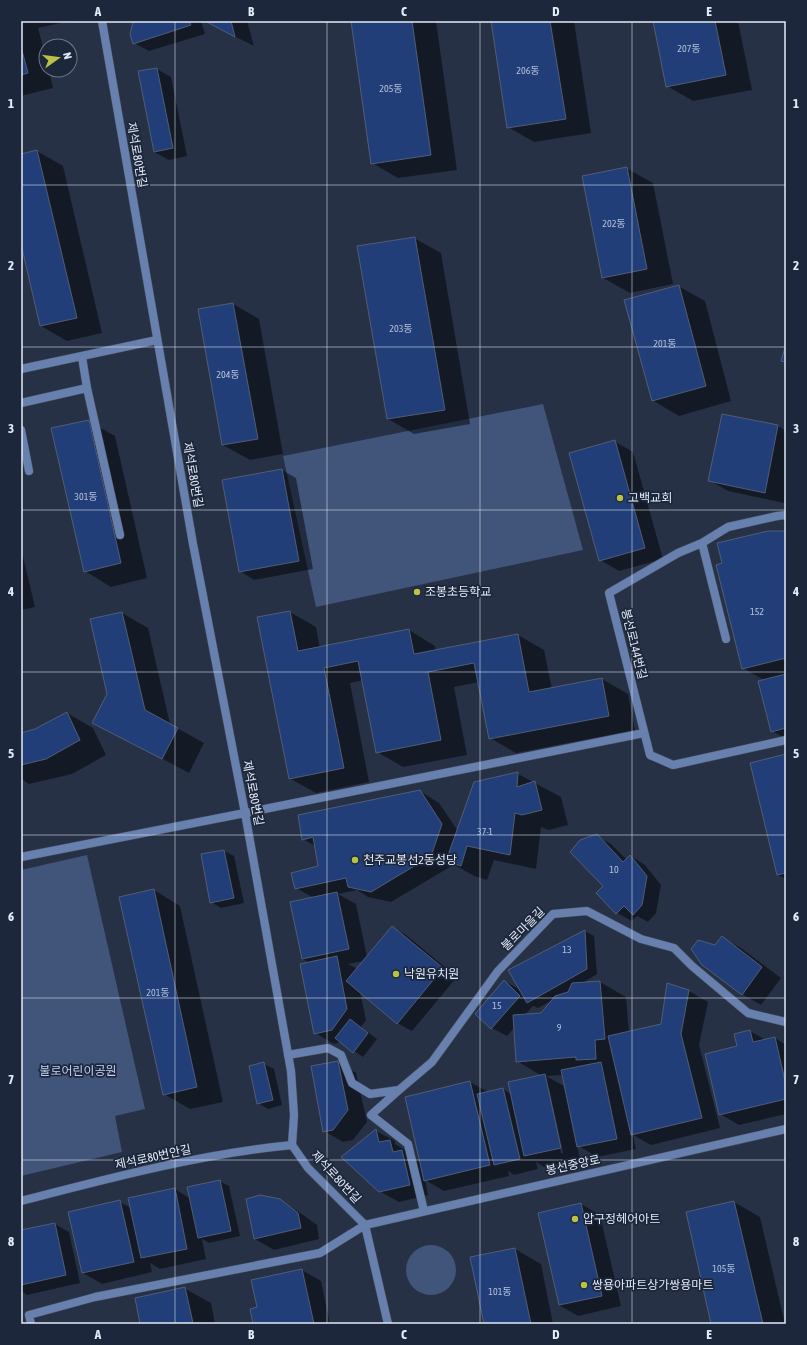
<svg xmlns="http://www.w3.org/2000/svg" width="807" height="1345" font-family="'Asap Condensed','Noto Sans KR',sans-serif">
<rect width="100%" height="100%" fill="#273146"/>
<path fill="#415479" d="M543,404L583,550L316,607L283,456Z
M87,855L145,1109L115,1116L122,1152L21,1176V870Z
M406 1270a25 25 0 1 1 50 0a25 25 0 1 1-50 0Z"/>
<path fill="#0007" fill-rule="evenodd" d="M21,21L65,22L38,28L46,59V70H49L53,88L21,96Z
M141,21H201L205,34L149,51L134,43Z
M206,21H247L254,46L220,29Z
M352,21H436L457,170L398,178L372,163Z
M492,21H574L591,133L534,142L508,127Z
M654,21H738L752,90L693,101L667,86Z
M157,69L171,77L187,156L169,160L154,152Z
M37,151L63,166L102,333L67,341L41,326L21,239V155Z
M626,168L653,183L673,284L630,293L603,278Z
M414,238L441,253L470,424L414,434L388,419Z
M678,286L705,301L731,401L679,416L652,400Z
M233,304L259,319L283,454L250,460L223,445Z
M722,415L778,426L786,431V491L784,503L728,491L709,480Z
M88,421L115,436L147,578L111,587L85,571Z
M614,441L633,452L663,559L619,571L600,560Z
M282,470L296,478L313,569L254,580L240,571Z
M785,532L786,533V739L772,731L764,680L743,668L723,563Z
M21,548L35,607L21,610Z
M290,612L316,627L320,648L409,630L435,646L436,651L518,635L544,650L552,689L602,679L628,694L635,730L516,753L490,738L479,682L454,687L467,755L403,767L377,752L363,680L350,683L369,782L316,793L289,778Z
M122,613L148,628L170,724L204,743L189,773L94,722L108,694Z
M67,713L93,728L106,755L72,774L29,784L21,779V734L35,730Z
M786,755V879L778,875Z
M518,774L561,797L568,825L549,830L541,827L536,869L494,860L487,880L474,876L451,863L450,867L391,902L368,897L357,890L338,894L356,904L367,957L392,927L406,935L457,977L412,1031L397,1023L360,992L366,1020L361,1027L377,1039L363,1057L341,1042L334,1044L315,1033L310,963L302,959L314,898L296,888L319,867L315,846L303,839L420,791L439,803L458,831L474,783ZM364,961L356,970V968L348,964Z
M596,836L611,844L627,860L631,856L645,865L661,885L656,913L648,922L637,916L632,921L617,913L597,893L604,886Z
M224,851L234,856L244,903L221,908L211,902L202,855Z
M154,890L180,906L223,1102L190,1109L164,1094Z
M585,931L594,936L597,974L581,984L600,982L626,997L629,1033L662,1025L668,985L689,991L708,1002L699,1045L720,1128L651,1145L633,1135L636,1149L597,1157L577,1145L580,1159L544,1167L536,1162L538,1169L514,1175L508,1171L509,1176L444,1191L425,1180L428,1195L399,1202L379,1191L376,1131L395,1141V1144L408,1152L409,1156L421,1162L406,1097L470,1082L488,1092L503,1089L511,1094L542,1076L517,1061L515,1027L507,1036L492,1028L477,1014L504,981L521,990ZM553,1000L542,1014L524,1016L533,1006L538,1008ZM563,1075L566,1087L546,1076ZM547,1088H549L563,1153H561Z
M722,937L741,948L781,978L761,1005L742,994L716,946Z
M750,1031L766,1040L775,1038L786,1045V1114L739,1125L720,1114L738,1047Z
M337,1062L356,1073L367,1122L353,1140L343,1142L324,1131Z
M264,1064L274,1069L282,1105L268,1109L258,1103Z
M219,1181L229,1186L240,1236L209,1243L202,1239L206,1259L160,1269L150,1263L152,1272L102,1284L83,1273L120,1202L131,1208L175,1189L191,1199Z
M280,1200L299,1212L317,1225L319,1239L274,1250L255,1239Z
M734,1202L760,1217L785,1324H712Z
M581,1204L600,1215L621,1306L578,1316L559,1305Z
M55,1224L69,1232L80,1283L27,1295L21,1291V1231Z
M515,1249L541,1264L553,1324H485Z
M302,1270L321,1281L330,1324H254L258,1308Z
M184,1288L211,1303L215,1324H141L136,1298Z"/>
<path fill="#223e79" stroke="#515d74" d="M137,21H189L191,25L133,44L130,34L133,22Z
M205,21H231L235,37Z
M351,21H412L431,155L371,164Z
M491,21H550L566,119L507,128Z
M653,21H715L726,75L666,87Z
M21,47L28,73L21,75Z
M157,68L173,148L154,152L138,71Z
M37,150L77,318L40,326L21,244V154Z
M627,167L647,269L602,278L582,176Z
M415,237L445,410L387,419L357,246Z
M679,285L706,386L652,401L624,300Z
M233,303L258,439L222,445L198,309Z
M786,344V362L781,361Z
M722,414L778,425L765,493L708,481Z
M89,420L121,563L84,572L51,428Z
M615,440L645,548L599,561L569,453Z
M282,469L299,561L239,572L222,480Z
M768,531H785L786,535V658L742,669L716,565L722,563L717,543Z
M290,611L298,651L409,629L414,654L518,634L529,692L602,678L609,716L489,739L474,663L428,672L441,740L376,753L358,661L324,668L344,768L289,779L257,617Z
M122,612L145,710L178,728L162,759L92,723L107,694L90,619Z
M786,674V728L771,732L758,681Z
M67,712L80,740L46,759L21,765V733L35,729Z
M786,754V873L777,875L750,763Z
M518,772L517,787L535,781L542,810L522,815L515,813L510,855L467,846L461,866L446,861L474,782Z
M420,790L442,824L431,856L371,892L348,887L346,878L295,889L291,873L318,866L313,837L302,840L298,815Z
M597,834L623,862L630,855L647,876L642,905L633,915L624,906L616,914L596,893L603,886L570,852L580,840Z
M224,850L234,898L210,903L201,854Z
M154,889L197,1087L163,1095L119,897Z
M337,892L349,949L302,959L290,902Z
M392,926L443,968L397,1024L346,981Z
M585,930L587,969L527,1003L508,970Z
M722,936L762,967L742,995L702,965L691,949L698,940L715,945Z
M337,956L347,1009L332,1030L314,1034L300,964Z
M504,980L520,996L491,1029L475,1014Z
M600,981L605,1039L595,1040L596,1059L576,1060V1057L516,1062L513,1015L541,1013L555,996L568,992L572,983Z
M667,983L689,990L681,1034L702,1118L631,1135L608,1036L661,1024Z
M350,1019L368,1033L353,1053L335,1038Z
M750,1030L753,1042L775,1037L786,1085V1099L719,1115L705,1054L737,1046L734,1034Z
M338,1061L348,1110L333,1130L323,1132L311,1066Z
M264,1062L273,1100L257,1104L249,1066Z
M601,1062L617,1139L577,1147L561,1070Z
M545,1074L561,1148L524,1156L508,1082Z
M470,1081L490,1165L424,1181L405,1097Z
M503,1088L520,1159L494,1165L477,1094Z
M376,1129L379,1142L390,1140L393,1152L402,1150L410,1185L379,1192L341,1157Z
M220,1180L231,1231L198,1238L187,1187Z
M175,1188L187,1249L141,1258L128,1198Z
M260,1195L280,1199L298,1213L301,1228L254,1239L246,1199Z
M120,1200L134,1262L82,1273L68,1212Z
M734,1201L763,1324H711L686,1212Z
M581,1203L602,1296L559,1305L538,1213Z
M55,1223L66,1275L21,1285V1230Z
M515,1248L531,1324H484L470,1257Z
M302,1269L314,1324H253L250,1309L257,1307L251,1280Z
M185,1287L193,1323L140,1324L135,1298Z"/>
<g fill="none" stroke-linecap="round" stroke-linejoin="round">
<defs>
<path id="lane" d="M87,388L120,535
M21,403L87,388L82,357
M21,430L29,471
M786,515L777,516L728,527L702,543L678,553L609,593L650,755L673,765L786,740
M702,543L726,639
M245,813L644,733
M288,1055L328,1048L341,1055L352,1083L370,1094L399,1090L432,1062L498,971L553,914L587,911L641,939L674,948L692,966L748,1013L786,1022
M399,1090L371,1115L408,1144L424,1211
M31,1324L29,1315L95,1297L320,1253L365,1225"/>
<path id="street" d="M102,21L193,544L245,813L291,1071L294,1115L292,1145L308,1168L365,1225L388,1324
M21,369L157,340
M21,857L245,813
M21,1201C110,1178 200,1154 292,1145
M365,1225L786,1129"/>
</defs>
<use href="#lane" stroke="#454f62" stroke-width="9"/>
<use href="#street" stroke="#454f62" stroke-width="9"/>
<use href="#lane" stroke="#6880ad" stroke-width="8"/>
<use href="#street" stroke="#6880ad" stroke-width="8"/>
</g>
<path fill="none" stroke="#e3ebf8" stroke-width="1" stroke-opacity="0.55" d="M175,21V1324M327,21V1324M480,21V1324M632,21V1324M21,185H786M21,347H786M21,510H786M21,672H786M21,835H786M21,998H786M21,1160H786"/>
<g fill="#b9c146" stroke="#1d273b" stroke-width="1.5">
<circle cx="620" cy="498" r="4"/>
<circle cx="417" cy="592" r="4"/>
<circle cx="355" cy="860" r="4"/>
<circle cx="396" cy="974" r="4"/>
<circle cx="575" cy="1219" r="4"/>
<circle cx="584" cy="1285" r="4"/>
</g>
<g text-anchor="middle" dominant-baseline="central" stroke-width="3.5" stroke-linejoin="round" paint-order="stroke">
<g font-size="10" fill="#b3c0d8">
<text x="689" y="48">207동</text>
<text x="528" y="70">206동</text>
<text x="391" y="88">205동</text>
<text x="614" y="223">202동</text>
<text x="401" y="328">203동</text>
<text x="665" y="343">201동</text>
<text x="228" y="374">204동</text>
<text x="86" y="496">301동</text>
<text x="757" y="611">152</text>
<text x="485" y="831">37-1</text>
<text x="614" y="869">10</text>
<text x="567" y="949">13</text>
<text x="158" y="992">201동</text>
<text x="497" y="1005">15</text>
<text x="559" y="1027">9</text>
<text x="724" y="1268">105동</text>
<text x="500" y="1291">101동</text>
</g>
<g font-size="12" fill="#e3ebf8" stroke="#1d273b">
<text transform="translate(137 155) rotate(80)">제석로80번길</text>
<text transform="translate(193 475) rotate(80)">제석로80번길</text>
<text transform="translate(634 644) rotate(76)">봉선로144번길</text>
<text transform="translate(253 793) rotate(79)">제석로80번길</text>
<text transform="translate(523 929) rotate(-45)">불로마을길</text>
<text transform="translate(153 1157) rotate(-12)">제석로80번안길</text>
<text transform="translate(573 1165) rotate(-12)">봉선중앙로</text>
<text transform="translate(336 1177) rotate(47)">제석로80번길</text>
</g>
<g font-size="12" fill="#e3ebf8" stroke="#1d273b" text-anchor="start">
<text x="628" y="498">고백교회</text>
<text x="425" y="592">조봉초등학교</text>
<text x="363" y="860">천주교봉선2동성당</text>
<text x="404" y="974">낙원유치원</text>
<text x="583" y="1219">압구정헤어아트</text>
<text x="592" y="1285">쌍용아파트상가쌍용마트</text>
</g>
<g font-size="12" fill="#bfd2f6" stroke="#1d273b">
<text x="78" y="1071">불로어린이공원</text>
</g>
</g>
<rect width="807" height="1345" fill="none" stroke="#1d273b" stroke-width="44"/>
<g transform="translate(58 58) rotate(76)"><circle r="19" fill="#1d273b" stroke="#6c7587"/>
<path d="M0-3L7 15L0 10L-7 15Z" fill="#b9c146"/>
<text y="-6" font-size="11" font-weight="bold" text-anchor="middle" fill="#e3ebf8">N</text>
</g>
<rect x="22" y="22" width="763" height="1301" fill="none" stroke="#e3ebf8" stroke-width="1.5"/>
<g font-size="13" text-anchor="middle" font-weight="bold" fill="#e3ebf8">
<text x="98" y="16">A</text>
<text x="251" y="16">B</text>
<text x="404" y="16">C</text>
<text x="556" y="16">D</text>
<text x="709" y="16">E</text>
<text x="11" y="108">1</text>
<text x="796" y="108">1</text>
<text x="11" y="270">2</text>
<text x="796" y="270">2</text>
<text x="11" y="433">3</text>
<text x="796" y="433">3</text>
<text x="11" y="596">4</text>
<text x="796" y="596">4</text>
<text x="11" y="758">5</text>
<text x="796" y="758">5</text>
<text x="11" y="921">6</text>
<text x="796" y="921">6</text>
<text x="11" y="1084">7</text>
<text x="796" y="1084">7</text>
<text x="11" y="1246">8</text>
<text x="796" y="1246">8</text>
<text x="98" y="1339">A</text>
<text x="251" y="1339">B</text>
<text x="404" y="1339">C</text>
<text x="556" y="1339">D</text>
<text x="709" y="1339">E</text>
</g>
</svg>
